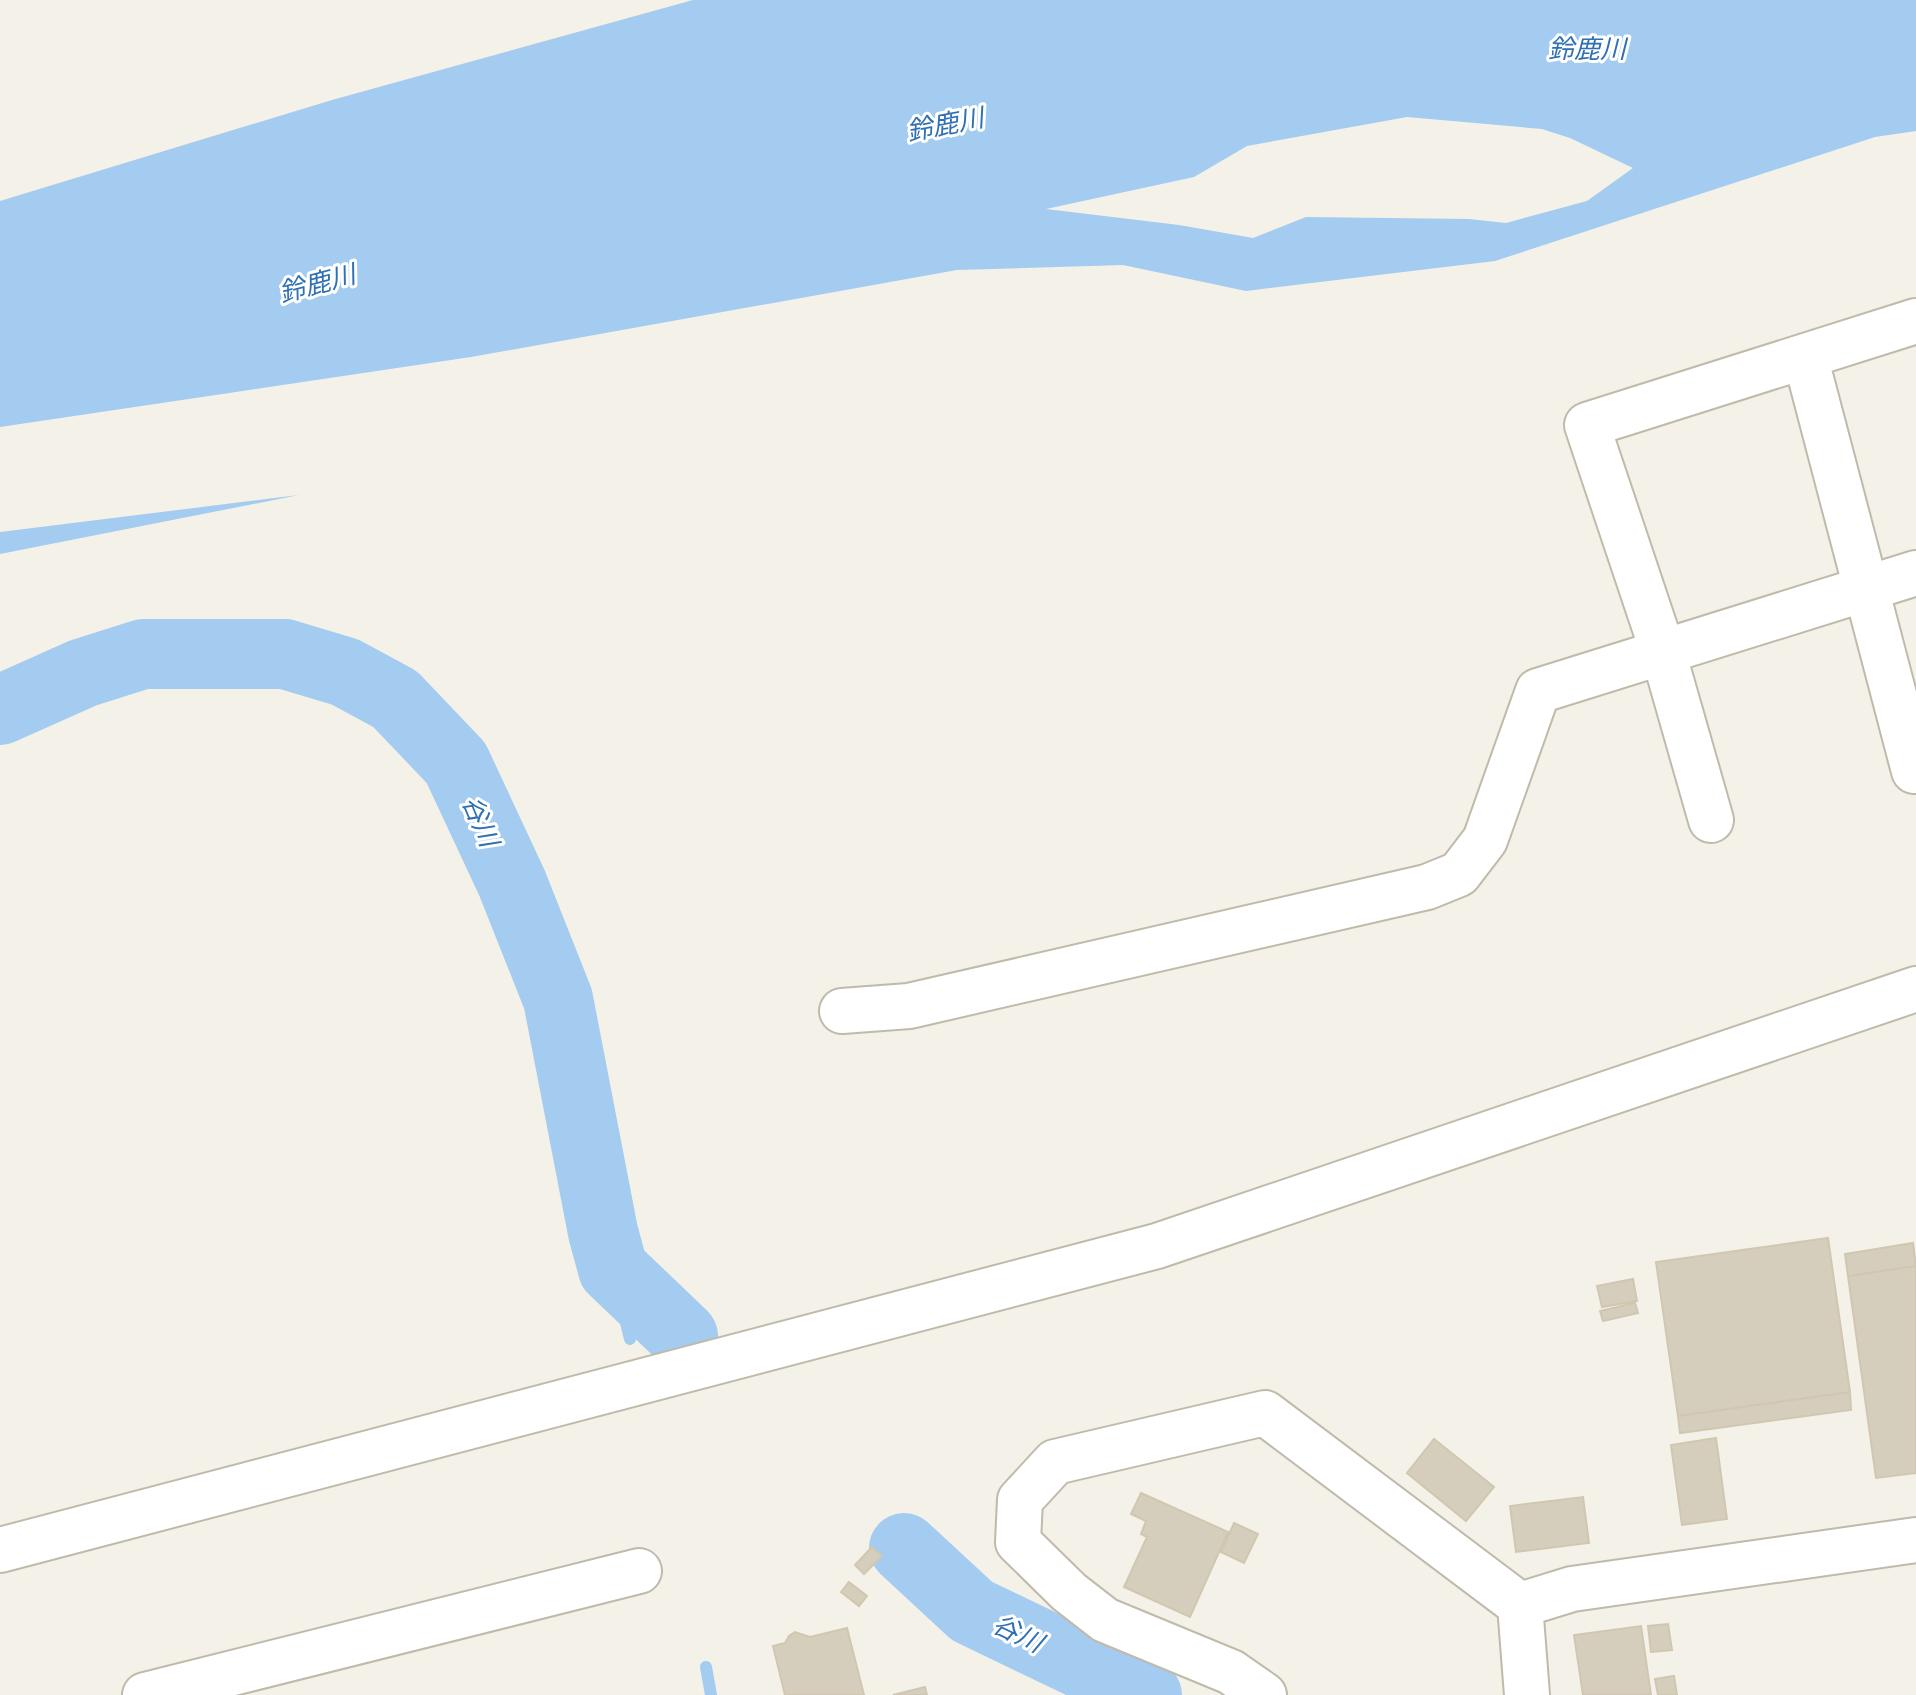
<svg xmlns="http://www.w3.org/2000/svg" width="1916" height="1695" font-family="Quicksand,'Noto Sans JP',sans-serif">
<rect width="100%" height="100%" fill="#f4f1e8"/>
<path fill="#a4cbf0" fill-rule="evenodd" d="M693,0H1916V131L1875,137L1495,261L1246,291L1123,265L957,270L471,357L0,427V201L332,100ZM1407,117L1542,129L1570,138L1633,168L1587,201L1506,223L1469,219L1306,217L1253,238L1179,225L1046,209L1194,177L1247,146Z
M299,495L0,554V532Z"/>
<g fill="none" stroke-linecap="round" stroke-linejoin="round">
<path stroke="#a4cbf0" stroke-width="12" d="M613,1269L630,1339
M706,1667L711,1695"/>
<path stroke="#a4cbf0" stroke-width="70" d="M0,710L83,673L143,654H285L345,672L395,699L456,763L512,883L558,999L603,1232L613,1269L683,1336
M904,1548L972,1611L1147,1695"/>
</g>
<path fill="#d6cebd" stroke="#d0c7b0" stroke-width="2" d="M1828,1238L1850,1392L1678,1416L1656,1262Z
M1913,1243L1916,1266L1848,1276L1845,1254Z
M1916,1266V1473L1876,1478L1848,1276Z
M1633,1279L1637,1301L1602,1307L1597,1286Z
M1635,1303L1638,1313L1603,1321L1600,1311Z
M1850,1392L1851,1410L1680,1433L1678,1416Z
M1716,1438L1727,1519L1682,1525L1671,1445Z
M1434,1439L1494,1487L1466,1521L1407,1473Z
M1141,1493L1228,1532L1190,1617L1124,1587L1147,1537L1141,1534L1146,1521L1131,1514Z
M1583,1497L1589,1543L1516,1552L1510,1506Z
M1234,1523L1258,1534L1244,1563L1221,1552Z
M872,1547L882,1556L864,1574L855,1565Z
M849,1582L867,1596L859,1606L841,1592Z
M1668,1624L1672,1650L1651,1652L1648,1626Z
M1641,1626L1651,1695H1583L1574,1635Z
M847,1628L864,1695H785L773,1646L785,1643L789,1636L795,1632L810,1637Z
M1674,1676L1677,1695H1658L1655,1679Z
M925,1687L927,1695H893Z"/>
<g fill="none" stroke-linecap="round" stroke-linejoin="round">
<defs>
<path id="minor" d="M1805,356L1914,771
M1711,820L1663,652L1587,425L1916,321
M842,1011L909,1006L1427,887L1459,874L1485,840L1538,691L1916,573
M0,1550L1157,1246L1916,989
M1520,1605L1572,1589L1916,1540
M145,1695L639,1571
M1264,1695L1231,1672L1105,1620L1069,1592L1018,1542L1020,1500L1055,1462L1265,1413L1520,1605L1527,1695"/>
</defs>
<use href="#minor" stroke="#c0baaa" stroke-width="48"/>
<use href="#minor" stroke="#fff" stroke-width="44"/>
</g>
<g text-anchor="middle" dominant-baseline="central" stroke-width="6" stroke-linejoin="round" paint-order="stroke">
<g font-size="26" font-style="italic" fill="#2f70b4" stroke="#fff">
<text x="1587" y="48">鈴鹿川</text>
<text transform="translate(945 124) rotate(-11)">鈴鹿川</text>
<text transform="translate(317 283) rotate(-15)">鈴鹿川</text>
<text transform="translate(481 821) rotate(67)">谷川</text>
<text transform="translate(1018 1633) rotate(26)">谷川</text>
</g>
</g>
</svg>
